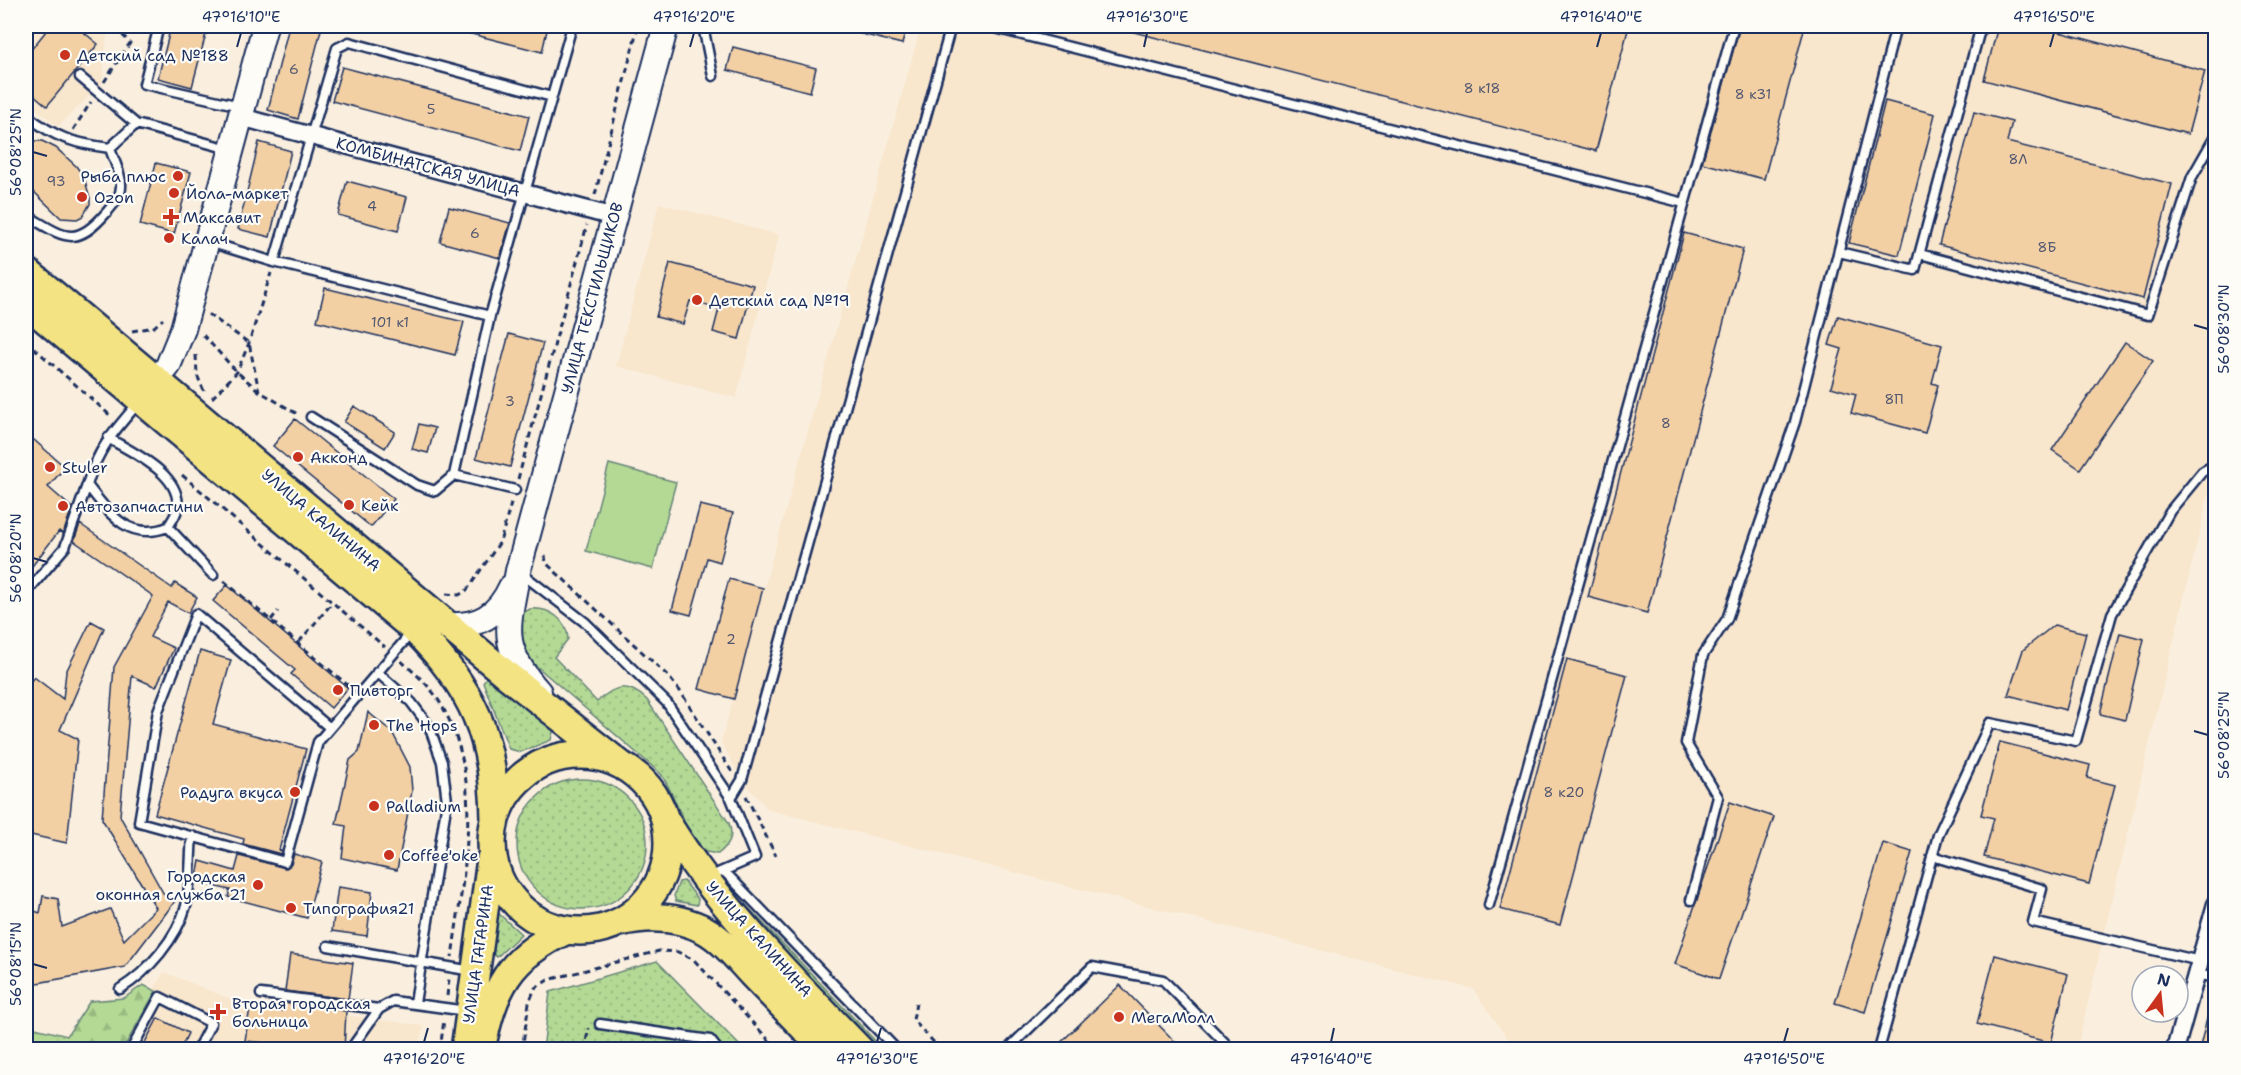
<svg xmlns="http://www.w3.org/2000/svg" width="2241" height="1075" font-family="'Shantell Sans',sans-serif">
<defs>
<pattern id="grass-dots" width="8" height="8" patternUnits="userSpaceOnUse" patternTransform="scale(1.5)"><rect width="8" height="8" fill="#b3d994"/><path d="M2 2h.1M6 6h.1" fill="none" stroke="#99bb82" stroke-width="1.8" stroke-linecap="round"/></pattern>
<pattern id="forest-firs" width="22" height="20" patternUnits="userSpaceOnUse" patternTransform="scale(1.5)"><rect width="22" height="20" fill="#b3d994"/><path d="M5 1l3.5 6h-7zM16 11l3.5 6h-7z" fill="#99bb82"/></pattern>
</defs>
<rect width="100%" height="100%" fill="#faefde"/>
<filter id="ink" filterUnits="userSpaceOnUse"><feTurbulence type="fractalNoise" baseFrequency=".0167" numOctaves="2"/><feDisplacementMap in="SourceGraphic" scale="12" xChannelSelector="R" yChannelSelector="G"/><feConvolveMatrix kernelMatrix="1 2 1 2 8 2 1 2 1" color-interpolation-filters="sRGB"/></filter>
<g filter="url(#ink)">
<path fill="#f8e6cd" d="M26,26H108L102,84L58,126L26,101Z
M921,26H2215V479H2212L2077,1049H1515L1473,989L769,810L742,780L721,742Z
M659,203L779,235L736,398L616,366Z
M164,972L250,1007L309,1014L310,1010L424,1026L417,1049L119,1050Z"/>
<path fill="url(#grass-dots)" stroke="#678479" stroke-width="1.5" d="M530,609C549,607 567,619 568,639L554,657L597,702C615,684 629,683 647,700L729,823C734,837 729,845 718,854L700,851C683,828 677,798 661,774L518,650L521,614Z
M488,676L554,728L551,740L521,752L509,749L483,682Z
M517 844a65 65 0 1 1 130 0a65 65 0 1 1-130 0Z
M684,881L698,899L697,905L676,901L674,896L679,882Z
M739,901L744,903L883,1049H870Z
M497,912L521,934L497,957L490,952Z
M657,961L743,1049L543,1050L550,992Z"/>
<path fill="url(#forest-firs)" stroke="#678479" stroke-width="1.5" d="M143,985L156,991L123,1049H26V998L35,1028L67,1036L90,1001L124,998Z"/>
<path fill="#b3d994" stroke="#678479" stroke-width="1.5" d="M609,464L676,482L653,569L586,551Z"/>
<path fill="#f3d0a4" stroke="#1b2f5e" stroke-width="1.5" d="M50,26H76L98,44L47,106L26,88V56Z
M171,26H208L192,87L158,78Z
M289,26H322L298,119L268,110Z
M457,26H548L542,52L456,30Z
M849,26H907L902,44L849,31Z
M1127,26H1629L1596,151L1126,30Z
M1740,26H1805L1764,179L1702,163Z
M1998,26H2037L2205,71L2188,134L1984,80Z
M733,47L816,68L810,92L727,70Z
M342,67L529,116L520,151L332,101Z
M1885,101L1935,114L1899,255L1849,243Z
M1974,112L2012,122L2007,142L2172,184L2143,299L1939,245Z
M26,141H42L56,148L76,166L84,177L90,198V204L83,216L77,219L61,218L32,190L26,181Z
M259,142L291,151L270,237L238,229Z
M156,163L191,172L174,234L140,225Z
M347,181L407,197L398,231L338,215Z
M449,207L510,223L500,258L440,242Z
M1684,233L1743,249L1647,613L1588,597Z
M670,263L753,285L739,339L713,332L719,309L690,301L683,324L656,317Z
M325,288L464,322L455,355L317,321Z
M1838,316L1942,345L1932,383L1938,385L1925,433L1851,413L1856,394L1831,387L1842,349L1829,345Z
M509,334L543,343L510,467L476,458Z
M2125,342L2153,361L2080,469L2052,450Z
M354,406L395,432L385,448L344,422Z
M295,419L394,499L371,527L273,446Z
M419,424L435,428L428,453L412,449Z
M26,433L65,467L48,487L72,508L63,534L59,531L26,574Z
M700,505L733,513L720,562L707,558L691,615L672,610Z
M80,524L172,588L175,583L197,597L188,613L168,602L150,637L174,648L156,687L132,676L120,816L166,898L169,894L176,900L125,967L26,985V908L40,913L43,896L58,899L62,927L110,909L124,940L156,908L102,819L114,667L153,596L74,541Z
M729,579L763,588L734,699L699,689Z
M227,585L348,688L331,708L291,674L295,670L213,601Z
M91,621L104,628L60,730L78,739L67,843L26,834V687L34,677L63,699L66,672Z
M2054,625L2086,633L2066,710L2008,695L2023,650Z
M2120,633L2144,639L2125,720L2100,714Z
M200,651L231,660L213,724L306,749L279,850L281,851V854L243,844L244,839L155,814Z
M1567,659L1627,675L1560,925L1500,909Z
M368,712L392,732L410,767L412,791L397,870L342,858L346,826L336,824L350,760L359,752Z
M2000,742L2090,765L2087,778L2115,785L2089,884L1984,857L1994,818L1981,815Z
M1730,802L1774,817L1719,979L1675,964Z
M1883,843L1912,852L1865,1012L1835,1003Z
M294,854L322,862L307,918L228,897L230,890L196,882L200,861L235,871L239,856L286,868L291,864Z
M338,887L372,892L367,936L332,931Z
M290,954L353,963L348,999L285,991Z
M1995,955L2068,974L2051,1043L1977,1024Z
M1120,985L1183,1050H1053Z
M283,1003L346,1011L344,1050L245,1041L250,1007L282,1011Z
M2211,1003L2216,1004V1050H2199Z
M158,1018L188,1033L180,1050H141Z"/>
<g fill="none" stroke-linecap="round" stroke-linejoin="round">
<defs>
<path id="lane" d="M159,26L144,84L240,106
M703,26L713,76
M987,26L1684,203
M80,77L136,124L229,149
M26,115C56,138 72,143 110,148
M110,148L136,124
M26,215C63,236 74,250 106,213C113,205 122,196 121,184C121,173 113,159 110,148
M209,242L274,262L490,316
M1839,252L1915,270L1981,26
M1920,254L2148,315L2192,177L2216,135
M274,262L337,48L349,42L552,97
M311,417L417,485L435,491L454,475L515,490
M108,438C132,452 184,475 177,510C176,515 171,522 168,527C128,542 109,513 87,485C98,448 115,430 140,401
M454,475L490,316L572,26
M168,527L213,575
M521,573L586,623L667,703L731,798L755,857L709,877
M26,593L65,547L87,485
M377,672L411,702L429,726L442,762L447,801L415,1003
M330,728L318,742L285,862L139,822L158,711L196,614L330,728L412,632
M731,798L742,780L951,26
M1932,856L2042,889L2033,922L2200,961
M724,871L897,1050
M1691,900L1718,797L1686,743L1703,655L1727,619L1795,422L1896,26
M1489,905L1734,26
M328,946L472,971
M2196,975L2216,977
M120,989C148,972 177,938 186,906C191,885 190,858 192,836
M261,994L379,1009
M600,1024L710,1040L718,1050
M131,1050L160,997L211,1023L197,1050
M350,1050L379,1009L393,1001L467,1011
M1007,1050L1092,967L1163,980L1232,1050
M1879,1050L1938,835L1990,723L2076,741L2112,614L2170,511L2202,472L2216,464"/>
<path id="street" d="M241,117L614,217
M2175,1050L2216,904"/>
<path id="secondary" d="M155,382L168,366L183,329L265,26
M447,625C478,627 498,616 511,587
M539,692C498,646 508,627 518,571L666,26"/>
<path id="primary" d="M26,271L508,676L621,765
M26,303L414,629C473,688 494,736 495,819
M492 843a88 88 0 1 1 176 0a88 88 0 1 1-176 0Z
M667,823C719,908 791,978 860,1050
M620,922C649,915 678,916 705,930C723,940 738,959 752,974C776,999 801,1024 825,1050
M481,1049C494,988 508,957 567,930
M465,1050L491,859"/>
</defs>
<use href="#lane" stroke="#1b2f5e" stroke-width="13"/>
<use href="#street" stroke="#1b2f5e" stroke-width="21"/>
<use href="#secondary" stroke="#1b2f5e" stroke-width="28"/>
<use href="#primary" stroke="#1b2f5e" stroke-width="32"/>
<path stroke="#1b2f5e" stroke-width="3" stroke-dasharray="6 4.5" stroke-linecap="butt" d="M332,26L339,33
M104,82L130,43L114,26
M73,130L91,102
M595,195L638,26
M208,314L249,343L259,391L299,415
M132,331L154,327L163,319
M203,335L237,372L259,391
M26,341L112,417
M196,355L197,375L204,391
M212,398L237,372L249,343L271,273
M182,475L385,647
M518,479L587,225
M545,555L546,563L667,675L680,691L732,772
M224,581L350,687
M446,594L459,595L467,590L500,542L512,500
M271,620L278,611
M299,642L332,603
M401,661C415,673 430,686 439,701C487,779 463,873 452,957
M746,796L776,856
M447,996L449,979
M916,1003L913,1020L941,1050
M440,1050L444,1020
M522,1050L529,1003L535,988L548,980L659,951L678,952L694,960L778,1050
M584,1050L589,1028"/>
<use href="#lane" stroke="#fdfcf7" stroke-width="8"/>
<use href="#street" stroke="#fdfcf7" stroke-width="16"/>
<use href="#secondary" stroke="#fdfcf7" stroke-width="24"/>
<use href="#primary" stroke="#f4e382" stroke-width="27"/>
</g>
</g>
<path fill="none" stroke="#1b2f5e" stroke-width="2" d="M237,47L241,33M690,47L694,33M1144,47L1147,33M1597,47L1601,33M2050,47L2054,33M33,152L47,156M2194,325L2208,329M33,558L47,562M2194,731L2208,735M33,964L47,968M424,1042L428,1028M877,1042L881,1028M1331,1042L1334,1028M1784,1042L1788,1028"/>
<g fill="#c8321e" stroke="#fdfcf7" stroke-width="2">
<circle cx="65" cy="55" r="6"/>
<circle cx="178" cy="176" r="6"/>
<circle cx="174" cy="193" r="6"/>
<circle cx="82" cy="197" r="6"/>
<path d="M168 208h6v6h6v6h-6v6h-6v-6h-6v-6h6z"/>
<circle cx="169" cy="238" r="6"/>
<circle cx="697" cy="300" r="6"/>
<circle cx="298" cy="457" r="6"/>
<circle cx="50" cy="467" r="6"/>
<circle cx="349" cy="505" r="6"/>
<circle cx="63" cy="506" r="6"/>
<circle cx="338" cy="690" r="6"/>
<circle cx="374" cy="725" r="6"/>
<circle cx="295" cy="792" r="6"/>
<circle cx="374" cy="806" r="6"/>
<circle cx="389" cy="855" r="6"/>
<circle cx="258" cy="885" r="6"/>
<circle cx="291" cy="908" r="6"/>
<path d="M215 1003h6v6h6v6h-6v6h-6v-6h-6v-6h6z"/>
<circle cx="1119" cy="1017" r="6"/>
</g>
<g text-anchor="middle" dominant-baseline="central" stroke-width="4.5" stroke-linejoin="round" paint-order="stroke">
<g font-size="14" fill="#515770">
<text x="294" y="69">6</text>
<text x="1482" y="88">8 к18</text>
<text x="1753" y="94">8 к31</text>
<text x="431" y="109">5</text>
<text x="2018" y="159">8Л</text>
<text x="56" y="181">93</text>
<text x="372" y="206">4</text>
<text x="475" y="233">6</text>
<text x="2047" y="247">8Б</text>
<text x="390" y="322">101 к1</text>
<text x="1894" y="399">8П</text>
<text x="510" y="401">3</text>
<text x="1666" y="423">8</text>
<text x="731" y="639">2</text>
<text x="1564" y="792">8 к20</text>
</g>
<g font-size="16" fill="#1b2f5e" stroke="#fdfcf7" text-anchor="start">
<text x="77" y="55">Детский сад №188</text>
<text x="166" y="176" text-anchor="end">Рыба плюс</text>
<text x="186" y="193">Йола-маркет</text>
<text x="94" y="197">Ozon</text>
<text x="183" y="217">Максавит</text>
<text x="181" y="238">Калач</text>
<text x="709" y="300">Детский сад №19</text>
<text x="310" y="457">Акконд</text>
<text x="62" y="467">Stuler</text>
<text x="361" y="505">Кейк</text>
<text x="75" y="506">Автозапчастини</text>
<text x="350" y="690">Пивторг</text>
<text x="386" y="725">The Hops</text>
<text x="283" y="792" text-anchor="end">Радуга вкуса</text>
<text x="386" y="806">Palladium</text>
<text x="401" y="855">Coffee'oke</text>
<text x="246" y="876" text-anchor="end">Городская<tspan x="246" dy="18">оконная служба 21</tspan></text>
<text x="303" y="908">Типография21</text>
<text x="232" y="1003">Вторая городская<tspan x="232" dy="18">больница</tspan></text>
<text x="1131" y="1017">МегаМолл</text>
</g>
<g font-size="16" fill="#1b2f5e" stroke="#fdfcf7">
<text transform="translate(428 167) rotate(15)">КОМБИНАТСКАЯ УЛИЦА</text>
<text transform="translate(592 298) rotate(-75)">УЛИЦА ТЕКСТИЛЬЩИКОВ</text>
<text transform="translate(321 520) rotate(40)">УЛИЦА КАЛИНИНА</text>
<text transform="translate(759 939) rotate(48)">УЛИЦА КАЛИНИНА</text>
<text transform="translate(478 954) rotate(-82)">УЛИЦА ГАГАРИНА</text>
</g>
</g>
<rect width="2241" height="1075" fill="none" stroke="#fdfcf7" stroke-width="66"/>
<g transform="translate(2160 994) rotate(15)"><circle r="28" fill="#fdfcf7" stroke="#a3aaba" stroke-width="1.5"/>
<path d="M0-4.5L10 22L0 15L-10 22Z" fill="#c8321e"/>
<text y="-9" font-size="16" font-weight="bold" text-anchor="middle" fill="#1b2f5e">N</text>
</g>
<rect x="33" y="33" width="2175" height="1009" fill="none" stroke="#1b2f5e" stroke-width="2"/>
<g font-size="15" text-anchor="middle" fill="#1b2f5e">
<text x="241" y="22">47°16'10"E</text>
<text x="694" y="22">47°16'20"E</text>
<text x="1147" y="22">47°16'30"E</text>
<text x="1601" y="22">47°16'40"E</text>
<text x="2054" y="22">47°16'50"E</text>
<text transform="translate(16 152) rotate(-90)" y="5">56°08'25"N</text>
<text transform="translate(2224 329) rotate(-90)" y="5">56°08'30"N</text>
<text transform="translate(16 558) rotate(-90)" y="5">56°08'20"N</text>
<text transform="translate(2224 735) rotate(-90)" y="5">56°08'25"N</text>
<text transform="translate(16 964) rotate(-90)" y="5">56°08'15"N</text>
<text x="424" y="1064">47°16'20"E</text>
<text x="877" y="1064">47°16'30"E</text>
<text x="1331" y="1064">47°16'40"E</text>
<text x="1784" y="1064">47°16'50"E</text>
</g>
</svg>
